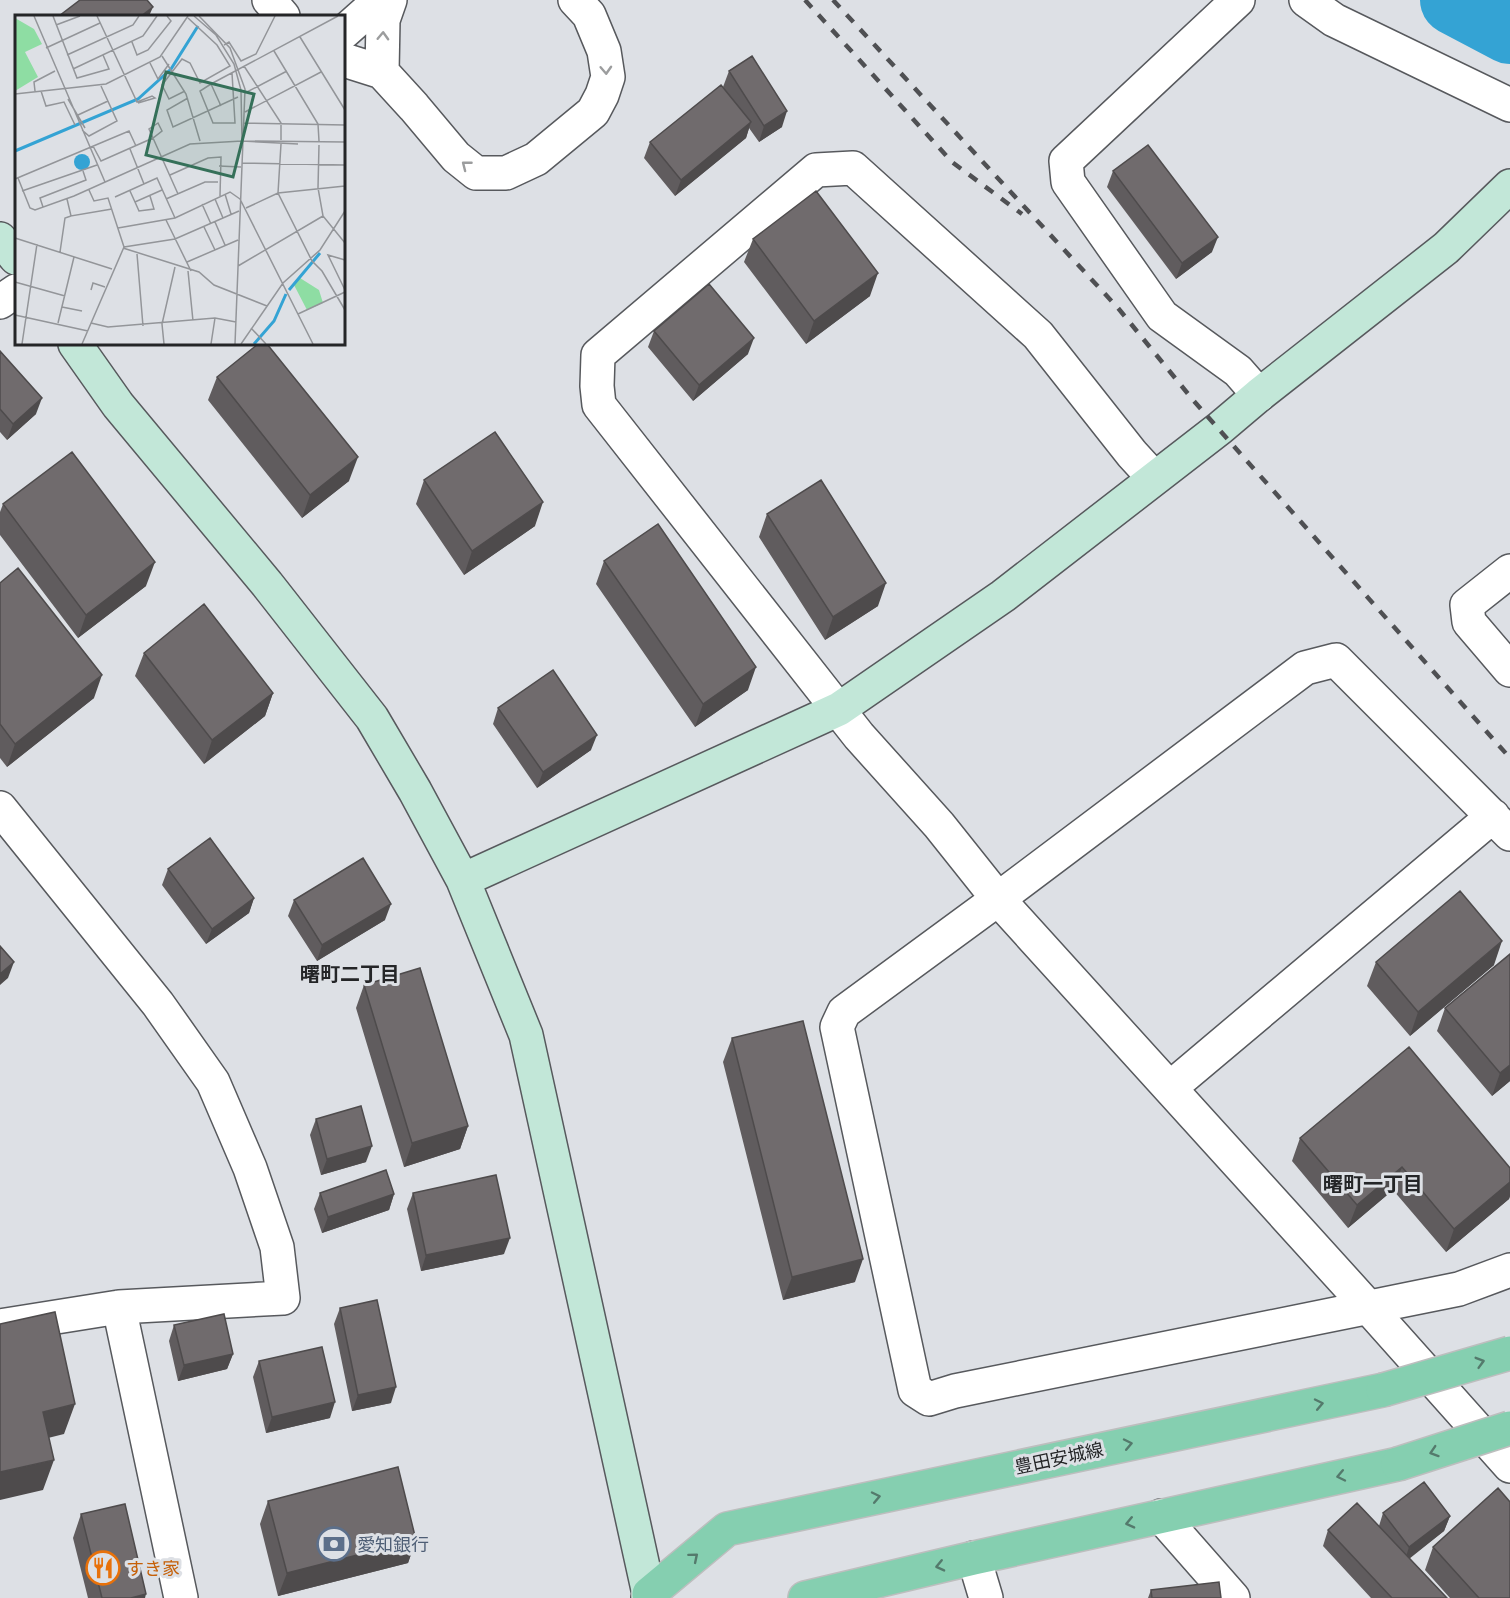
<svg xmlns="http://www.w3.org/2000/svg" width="1510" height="1598" font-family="'Public Sans','Noto Sans JP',sans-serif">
<rect width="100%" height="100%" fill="#dde0e5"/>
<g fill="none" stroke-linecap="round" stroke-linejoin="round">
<path stroke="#34a3d4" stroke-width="70" d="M1455,0L1510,29"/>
<defs>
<path id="street" d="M269,0L283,16
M1238,0L1066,161L1068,182L1162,316L1238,371L1259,395
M1306,0L1334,20L1510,105
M344,32L380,0
M344,60L382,72L414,107L456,157L476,173H506L536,159L593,112L602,95L608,77L604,51L589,15L575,0
M382,72L383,20L390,0
M0,302L16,291
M1154,478L1132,454L1038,335L853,168L816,170L598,355L597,386L599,405L859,736L939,825L998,899L1369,1308L1510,1466
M1510,571L1467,605L1469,622L1510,670
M0,808L158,1004L213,1082L250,1168L277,1247L283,1298L119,1307L0,1326
M1510,834L1336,660L1305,668L998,899L844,1012L837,1027L915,1390L929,1399L955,1391L1459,1289L1510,1270
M1170,1088L1493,816
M119,1307L181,1598
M1161,1516L1233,1598
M974,1558L986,1598"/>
<path id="secondary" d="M0,239L16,258
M75,344L118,405L267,584L372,718L415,791L463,880L526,1035L649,1594L648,1598
M463,880L839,709L1003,596L1220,428L1259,395L1446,248L1510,186"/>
<path id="primary" d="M649,1594L727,1529L1383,1390
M805,1598L974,1558L1398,1464"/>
</defs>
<use href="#street" stroke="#57595d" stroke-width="36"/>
<use href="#secondary" stroke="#57595d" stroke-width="36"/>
<use href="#primary" stroke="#bdbebe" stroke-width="36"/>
<use href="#street" stroke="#fff" stroke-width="33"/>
<use href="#secondary" stroke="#c2e7d8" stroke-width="33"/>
<use href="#primary" stroke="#85cfb0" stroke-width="33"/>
<path stroke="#4f5053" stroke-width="4.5" stroke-dasharray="10 10" stroke-linecap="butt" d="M805,0L952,162L1022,214
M833,0L1118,308L1193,400L1510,758"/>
<defs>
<path id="primary-bridge" d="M1383,1390L1510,1353
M1398,1464L1510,1428"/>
</defs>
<use href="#primary-bridge" stroke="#bdbebe" stroke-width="36" stroke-linecap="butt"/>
<use href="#primary-bridge" stroke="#85cfb0" stroke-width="33"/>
</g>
<path fill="#605c5e" d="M729,71L782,127L759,142L749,128L746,138L675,196L644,158L650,142L727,93L723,87Z
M1113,171L1212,252L1176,279L1107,187Z
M753,239L870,296L806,344L744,262Z
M654,331L748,354L693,401L648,347Z
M0,351L36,414L7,440L0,432Z
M217,377L349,481L302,518L208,400Z
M424,480L535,526L464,575L416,504Z
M3,504L146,586L78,638L0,535V512Z
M767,514L878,606L825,640L759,537Z
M604,561L748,690L695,727L596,584Z
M0,583L94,698L7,767L0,758Z
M144,653L273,693L265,716L204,764L135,676Z
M498,708L591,750L537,788L493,724Z
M168,869L254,898L249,913L206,944L162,885Z
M294,900L385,920L317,961L288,916Z
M1510,954V1081L1492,1096L1437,1031L1445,1008Z
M1376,962L1494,965L1410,1036L1367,986Z
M364,985L468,1126L460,1149L404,1167L356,1008Z
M732,1038L855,1282L783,1300L723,1062Z
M316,1119L366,1162L321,1175L310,1135Z
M1300,1138L1510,1168V1196L1509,1199L1446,1252L1393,1190L1348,1228L1292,1161Z
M320,1193L394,1194L389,1210L322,1233L314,1209Z
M413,1193L504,1254L421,1271L407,1209Z
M340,1308L391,1403L352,1411L334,1324Z
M174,1325L233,1354L227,1369L178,1381L169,1341Z
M259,1361L330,1418L266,1433L253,1377Z
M268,1501L416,1540L408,1563L278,1596L260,1524Z
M1383,1513L1450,1516L1444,1531L1409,1558L1447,1598H1371L1323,1546L1328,1530L1379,1526Z
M81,1514L145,1598H88L73,1538Z
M1433,1547L1510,1598H1450L1425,1570Z
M1151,1590L1221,1598H1148Z"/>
<path fill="#4e4b4c" d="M153,7L149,16H141Z
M787,111L782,127L759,142L764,126Z
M751,122L746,138L675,196L681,180Z
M1218,237L1212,252L1176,279L1182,263Z
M878,273L870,296L806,344L814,321Z
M754,338L748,354L693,401L699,385Z
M42,398L36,414L7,440L13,424Z
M358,457L349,481L302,518L310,495Z
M543,502L535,526L464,575L472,551Z
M155,562L146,586L78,638L86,615Z
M886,583L878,606L825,640L833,617Z
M756,667L748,690L695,727L703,704Z
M102,675L94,698L7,767L15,744Z
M273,693L265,716L204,764L212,740Z
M597,735L591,750L537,788L543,772Z
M254,898L249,913L206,944L212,929Z
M391,904L385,920L317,961L322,945Z
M1502,941L1494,965L1410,1036L1418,1012Z
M14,962L8,978L0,985V974Z
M1510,1065V1081L1492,1096L1500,1073Z
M468,1126L460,1149L404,1167L412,1143Z
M372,1146L366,1162L321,1175L327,1159Z
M1402,1167L1393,1190L1348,1228L1357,1205Z
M1510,1182V1196L1509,1199L1446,1252L1454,1229Z
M394,1194L389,1210L322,1233L328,1217Z
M510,1238L504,1254L421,1271L426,1255Z
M863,1259L855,1282L783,1300L792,1277Z
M233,1354L227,1369L178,1381L184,1365Z
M396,1387L391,1403L352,1411L358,1395Z
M335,1402L330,1418L266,1433L272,1417Z
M75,1404L64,1434L32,1442L43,1412Z
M54,1460L43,1490L0,1500V1472Z
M1450,1516L1444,1531L1404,1563L1409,1547Z
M416,1540L408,1563L278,1596L287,1573Z
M146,1594L145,1598H131Z"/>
<path fill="#706b6d" stroke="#4e4b4c" stroke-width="1.5" d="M80,0H147L153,7L141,16H59Z
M752,56L787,111L764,126L729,71Z
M721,85L751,122L681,180L650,142Z
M1148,145L1218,237L1182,263L1113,171Z
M816,191L878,273L814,321L753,239Z
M709,284L754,338L699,385L654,331Z
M258,344H267L358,457L310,495L217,377Z
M0,351L42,398L13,424L0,409Z
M495,432L543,502L472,551L424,480Z
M72,452L155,562L86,615L3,504Z
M821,480L886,583L833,617L767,514Z
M658,524L756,667L703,704L604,561Z
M18,568L102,675L15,744L0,724V583Z
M204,604L273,693L212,740L144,653Z
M553,670L597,735L543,772L498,708Z
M210,838L254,898L212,929L168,869Z
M363,858L391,904L322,945L294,900Z
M1460,891L1502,941L1418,1012L1376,962Z
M0,946L14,962L0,974Z
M1510,954V1065L1500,1073L1445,1008Z
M420,968L468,1126L412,1143L364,985Z
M803,1021L863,1259L792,1277L732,1038Z
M1409,1047L1510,1168V1182L1454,1229L1402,1167L1357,1205L1300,1138Z
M361,1106L372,1146L327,1159L316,1119Z
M386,1170L394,1194L328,1217L320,1193Z
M496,1175L510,1238L426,1255L413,1193Z
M377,1300L396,1387L358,1395L340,1308Z
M55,1312L75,1404L43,1412L54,1460L0,1472V1324Z
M224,1314L233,1354L184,1365L174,1325Z
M322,1347L335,1402L272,1417L259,1361Z
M398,1467L416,1540L287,1573L268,1501Z
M1424,1482L1450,1516L1409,1547L1383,1513Z
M1498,1488L1510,1502V1598H1479L1433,1547Z
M1357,1503L1447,1598H1392L1328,1530Z
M125,1504L146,1594L131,1598H102L81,1514Z
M1219,1582L1221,1598H1152L1151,1590Z"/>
<defs><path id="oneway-chevron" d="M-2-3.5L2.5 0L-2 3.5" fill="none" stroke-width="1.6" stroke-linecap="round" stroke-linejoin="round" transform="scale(1.5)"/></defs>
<g stroke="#9c9d9e">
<use href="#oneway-chevron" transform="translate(383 36) rotate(-88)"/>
<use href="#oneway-chevron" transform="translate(606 70) rotate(87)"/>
<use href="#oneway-chevron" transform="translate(466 165) rotate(-142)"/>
</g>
<g stroke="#547a6c">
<use href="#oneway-chevron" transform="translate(1480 1362) rotate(-16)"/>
<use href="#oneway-chevron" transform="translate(1319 1404) rotate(-12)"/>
<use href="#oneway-chevron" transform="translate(1128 1444) rotate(-12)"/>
<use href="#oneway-chevron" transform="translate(1434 1452) rotate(162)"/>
<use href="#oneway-chevron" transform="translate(1341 1476) rotate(168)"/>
<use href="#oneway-chevron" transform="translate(876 1497) rotate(-12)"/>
<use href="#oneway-chevron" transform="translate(1130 1523) rotate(167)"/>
<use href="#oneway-chevron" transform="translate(694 1557) rotate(-40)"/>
<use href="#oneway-chevron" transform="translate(940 1566) rotate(167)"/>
</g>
<defs>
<symbol id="bank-ring" viewBox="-11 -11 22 22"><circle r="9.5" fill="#dde0e5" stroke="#5c6f8a" stroke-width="1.5"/><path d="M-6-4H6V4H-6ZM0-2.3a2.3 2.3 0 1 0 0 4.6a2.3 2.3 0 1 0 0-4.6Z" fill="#5c6f8a"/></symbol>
<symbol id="restaurant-ring" viewBox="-11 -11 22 22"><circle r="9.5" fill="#dde0e5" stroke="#e8710a" stroke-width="1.5"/><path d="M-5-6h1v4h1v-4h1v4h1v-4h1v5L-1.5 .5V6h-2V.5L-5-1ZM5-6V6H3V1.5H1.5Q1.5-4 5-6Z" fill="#e8710a"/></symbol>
</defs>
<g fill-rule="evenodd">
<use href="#bank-ring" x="315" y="1525" width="38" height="38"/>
<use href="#restaurant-ring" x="84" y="1549" width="38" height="38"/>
</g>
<g text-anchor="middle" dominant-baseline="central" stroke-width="6" stroke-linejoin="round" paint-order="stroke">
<g font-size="18" fill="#242527" stroke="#dde0e5">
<text transform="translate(1059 1458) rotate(-12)">豊田安城線</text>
</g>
<g font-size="18" fill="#4e5e75" stroke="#dde0e5" text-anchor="start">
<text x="357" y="1544">愛知銀行</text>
</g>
<g font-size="18" fill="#c56008" stroke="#dde0e5" text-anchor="start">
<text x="126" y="1568">すき家</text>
</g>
<g font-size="20" font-weight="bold" fill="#242527" stroke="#dde0e5">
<text x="350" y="974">曙町二丁目</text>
<text x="1373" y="1184">曙町一丁目</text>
</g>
</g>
<g transform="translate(15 15)">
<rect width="330" height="330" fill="#dde0e5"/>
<path d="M0,3L19,14L27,29L10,37L23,62L0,76ZM285,263L304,275L308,288L292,295L279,270Z" fill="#8edda3"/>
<path d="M59 147a8 8 0 1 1 16 0a8 8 0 1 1-16 0Z" fill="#34a3d4"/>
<path fill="none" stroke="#34a3d4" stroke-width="3" d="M0,136L123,84L156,54L183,11M274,275L305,238M239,329L259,306L271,279"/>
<path fill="none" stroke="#939599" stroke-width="1.5" d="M19,1L90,167M38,1L62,63L94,54L88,40M82,1L122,87L137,81L140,83L123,88M179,1L201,20L219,49L226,75L227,126M184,1L215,33L230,74L220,329M41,10L65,1M285,22L330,95M117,27L122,40L133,35L156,6L152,1M209,30L214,27L226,46L241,39L260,1M31,33L85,8M259,36L303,109L304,126M52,40L118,10L124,1M147,41L171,79L185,126M135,48L143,64L154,49M229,51L266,108V125M58,54L128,21L142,1M217,58L220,108H198L185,76L196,69L323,1M196,69L206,91M20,76L19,67L40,56M26,76L31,91L49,87L60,110M170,76L154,84L147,70L167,44L175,48L185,68L215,51L202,30L173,3M230,78L272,56M0,79L91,69L145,42L173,1M173,83L152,95L158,112L223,82M53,84L70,113M230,97L306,57M63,100L93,86M229,108L330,110M67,115L74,121L102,106L86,71M227,126L330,127M227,126L283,129M266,129L263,178L297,246L307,256L330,295M304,130L303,173L308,201L330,228M78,131L86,146L138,123L147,116L143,108L134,114L138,123L163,179M115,134L129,169M227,148L330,150M204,151L226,152M155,160L193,143L206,142L205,181M3,163L15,193L20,195L59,181L175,129L227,126M0,164L114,116L121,131M330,171V139M7,176L82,150M115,176L120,187L147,175M210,179L216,199M100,182L142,163L160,203M52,184L56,201L97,194M151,184L190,167H203M200,184L208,203M225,184L298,329M120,187L124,196L139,194L135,181M187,189L196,209M28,192L25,183L71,165L68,156M231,193L263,178L330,171M151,205L176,256M200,207L210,230M189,212L200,235M103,213L160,203L215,177L225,184M0,223L97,254M109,232L160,224L224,196M108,233L184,257L199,270L252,291M45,237L50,203L56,201M122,239L128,311M330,245L313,240L330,275M172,247L223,225M223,251L308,201M173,256L178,306M0,267L50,281M76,275L78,268L90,272M47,292L67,296M283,299L330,277M0,300L73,316M43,308L59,242M76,308L93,312L200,303L221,307M236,313L251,329M7,329L22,229M67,329L109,232L93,183L79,186L74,175M149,329L147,309L160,252M196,329L200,303M226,329L268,268L305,235L330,196"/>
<path fill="#357059" fill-opacity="0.15" stroke="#357059" stroke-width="3" d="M151,57L239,79L218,162L131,140Z"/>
<rect width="330" height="330" fill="none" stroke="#242527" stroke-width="3"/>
</g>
</svg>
